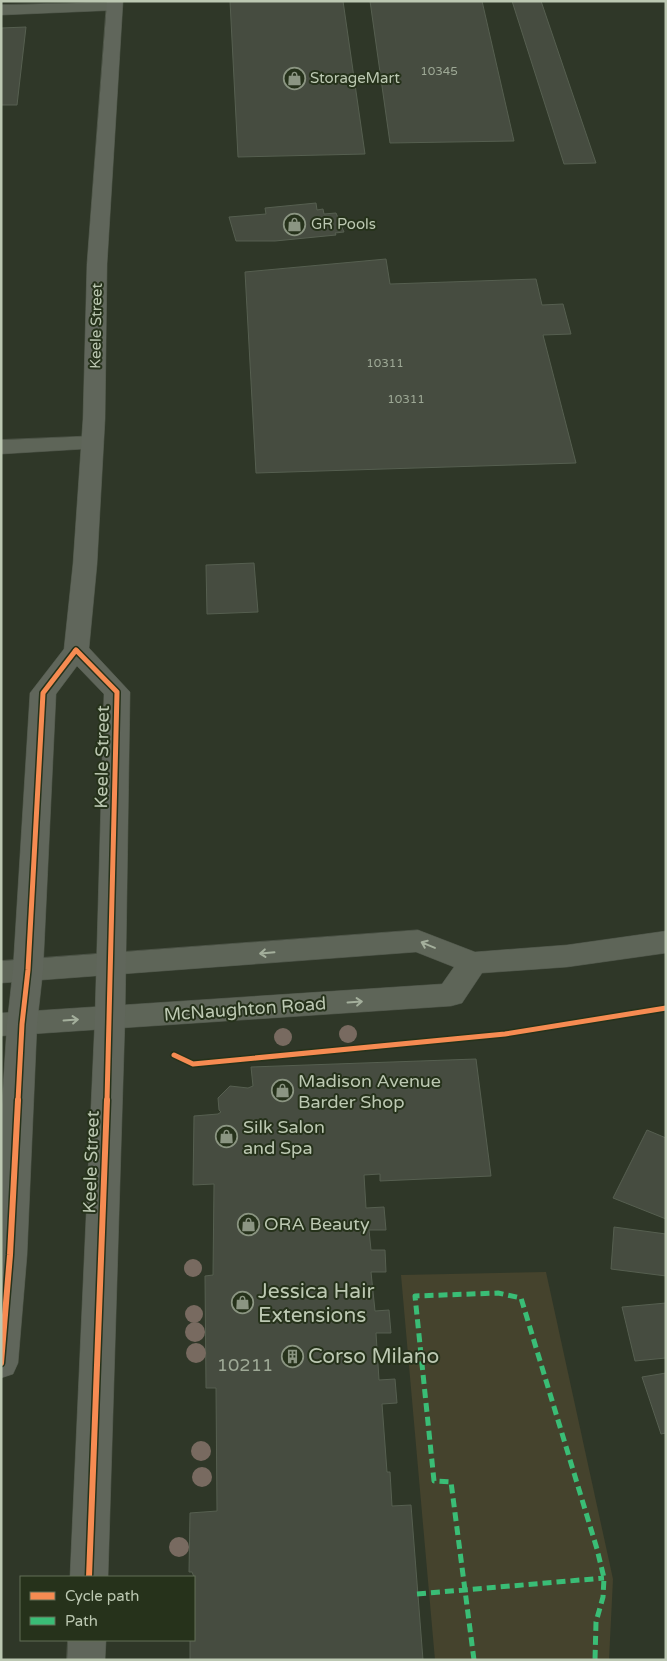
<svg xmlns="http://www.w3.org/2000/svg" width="667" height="1661" font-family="'Varela Round',sans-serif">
<rect width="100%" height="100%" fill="#2f3728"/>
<path fill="#45432d" d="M546,1272L613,1579L609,1660H435L401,1275Z"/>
<path fill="#464c40" stroke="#565f50" d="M230,1H343L365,154L238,157Z
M370,1H482L514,141L390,143Z
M512,1H541L596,163L564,164Z
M26,27L17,105H1V28Z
M316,203L317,210L323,209L324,214L336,213L344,232L335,233L336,235L275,241H236L229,217L266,214L265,208Z
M386,259L390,284L536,279L542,305L563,304L571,334L543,335L576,463L256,473L245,272Z
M254,563L258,612L207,614L206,565Z
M476,1059L491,1176L380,1181V1174L364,1175L366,1208L384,1207L386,1230H369L371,1250H385L386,1272H371L375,1311L389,1310L391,1333H376L379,1380L395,1379L397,1403L382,1404L387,1472H390L392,1506L411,1505L423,1660H190V1640H194V1577L192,1572H189L190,1513L217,1511L216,1388H206L205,1276L213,1275L214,1184L193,1185L194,1116L218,1114L221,1112L219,1110L218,1098L230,1086L248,1088L253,1086L251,1067Z
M647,1130L666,1138V1219L613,1198Z
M614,1227L666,1234V1276L611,1269Z
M666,1303V1358L635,1361L622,1307Z
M666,1373V1433L661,1434L642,1377Z"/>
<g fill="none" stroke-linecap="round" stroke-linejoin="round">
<defs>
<path id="minor" d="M114,2L120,4L122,7L120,10L1,15V5Z
M92,436L100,438L103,443L100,448L1,454V440Z
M418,930L475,952L567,945L666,931V953L567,967L482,973L462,1003L451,1006L1,1036V1013L442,984L454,967L416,952L1,983V961Z"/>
<path id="major" d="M107,1H123L107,264L105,419L97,564L89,648L130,692L125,1017L108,1577H70L95,1017L104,694L77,666L56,694L43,970L37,1024L27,1255L18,1363L13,1374L1,1378V1120L7,1024L13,970L30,693L64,649L73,564L83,419L87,264Z
M68,1640H106L105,1660H67Z"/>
</defs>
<use href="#minor" stroke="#4b5246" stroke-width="1"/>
<use href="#major" stroke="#4c5446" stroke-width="1"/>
<use href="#minor" fill="#5e6558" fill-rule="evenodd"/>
<use href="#major" fill="#60665b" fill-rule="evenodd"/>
<path stroke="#3abd76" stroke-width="5" stroke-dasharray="9 5" stroke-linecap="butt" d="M417,1594L604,1578
M474,1660L451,1482L434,1481L415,1296L498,1293L521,1298L597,1549L604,1578L603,1597L596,1622L595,1660"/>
<defs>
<path id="cycleway-far2" d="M75,651H77"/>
<path id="cycleway-far1" d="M174,1055L193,1064L505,1034L666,1008
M18,1101L22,1024L28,970L43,693L76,650L117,692L107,1101"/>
<path id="cycleway" d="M1,1363L10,1255L18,1100
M89,1577L107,1100"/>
</defs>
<use href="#cycleway-far2" stroke="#26321b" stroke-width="7"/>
<use href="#cycleway-far1" stroke="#26321b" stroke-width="8"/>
<use href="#cycleway" stroke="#26321b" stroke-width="9"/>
<use href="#cycleway-far2" stroke="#f68b52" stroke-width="4.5"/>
<use href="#cycleway-far1" stroke="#f68b52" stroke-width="5"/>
<use href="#cycleway" stroke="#f68b52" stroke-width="6"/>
</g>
<g fill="#786a60">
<circle cx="348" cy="1034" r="9"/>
<circle cx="283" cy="1037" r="9"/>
<circle cx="193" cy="1268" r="9"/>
<circle cx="194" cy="1314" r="9"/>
<circle cx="195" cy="1332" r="10"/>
<circle cx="196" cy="1353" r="10"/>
<circle cx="201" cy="1451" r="10"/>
<circle cx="202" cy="1477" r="10"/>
<circle cx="179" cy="1547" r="10"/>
</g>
<defs><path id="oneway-shaft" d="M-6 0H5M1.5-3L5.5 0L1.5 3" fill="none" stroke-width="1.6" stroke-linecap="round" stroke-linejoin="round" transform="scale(1.25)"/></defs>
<g stroke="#a4af9c">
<use href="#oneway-shaft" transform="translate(428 945) rotate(-157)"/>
<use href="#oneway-shaft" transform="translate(267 953) rotate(175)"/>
<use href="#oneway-shaft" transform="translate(355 1002) rotate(-4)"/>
<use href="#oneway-shaft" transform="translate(71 1020) rotate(-4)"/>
</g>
<defs>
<symbol id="shop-ring" viewBox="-11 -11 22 22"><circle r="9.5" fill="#26321b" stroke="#8b9582" stroke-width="1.5"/><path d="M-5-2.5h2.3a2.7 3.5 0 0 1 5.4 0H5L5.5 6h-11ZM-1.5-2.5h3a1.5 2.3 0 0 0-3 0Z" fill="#8b9582"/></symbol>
<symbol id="building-ring" viewBox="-11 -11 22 22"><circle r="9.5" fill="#26321b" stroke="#8b9582" stroke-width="1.5"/><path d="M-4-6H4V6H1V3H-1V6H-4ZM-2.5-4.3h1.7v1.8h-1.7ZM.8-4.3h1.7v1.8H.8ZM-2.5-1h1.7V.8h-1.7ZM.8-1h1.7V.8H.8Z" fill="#8b9582"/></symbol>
</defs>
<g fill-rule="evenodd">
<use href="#shop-ring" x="282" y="66" width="25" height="25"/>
<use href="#shop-ring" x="282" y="212" width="25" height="25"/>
<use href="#shop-ring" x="270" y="1078" width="25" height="25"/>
<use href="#shop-ring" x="214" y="1124" width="25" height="25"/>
<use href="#shop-ring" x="236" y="1212" width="25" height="25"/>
<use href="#shop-ring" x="230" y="1290" width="25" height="25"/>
<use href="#building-ring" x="280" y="1344" width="25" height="25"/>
</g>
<g text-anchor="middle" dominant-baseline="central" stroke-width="4" stroke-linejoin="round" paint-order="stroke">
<g font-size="12" fill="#9ea996">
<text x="439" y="71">10345</text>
<text x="385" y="363">10311</text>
<text x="406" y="399">10311</text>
</g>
<g font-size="15" fill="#bcc8b2" stroke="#26321b" text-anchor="start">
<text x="310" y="78">StorageMart</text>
<text x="311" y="224">GR Pools</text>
</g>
<g font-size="15" fill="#bcc8b2" stroke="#26321b">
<text transform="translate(96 326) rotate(-89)">Keele Street</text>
</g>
<g font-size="18" fill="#bcc8b2" stroke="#26321b">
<text transform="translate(102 757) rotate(-89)">Keele Street</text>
<text transform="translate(245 1009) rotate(-4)">McNaughton Road</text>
<text transform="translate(91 1162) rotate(-88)">Keele Street</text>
</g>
<g font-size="18" fill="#bcc8b2" stroke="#26321b" text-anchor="start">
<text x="298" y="1081">Madison Avenue<tspan x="298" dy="21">Barder Shop</tspan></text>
<text x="243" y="1127">Silk Salon<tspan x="243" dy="21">and Spa</tspan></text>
<text x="264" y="1224">ORA Beauty</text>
</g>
<g font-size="18" fill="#9ea996">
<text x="245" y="1365">10211</text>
</g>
<g font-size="21" fill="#bcc8b2" stroke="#26321b" text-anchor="start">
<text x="258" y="1291">Jessica Hair<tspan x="258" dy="24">Extensions</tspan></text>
<text x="308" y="1356">Corso Milano</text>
</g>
</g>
<rect width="667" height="1661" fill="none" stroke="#bcc8b2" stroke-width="5"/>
<rect x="20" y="1576" width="175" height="65" fill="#26321b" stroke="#626e57"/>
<rect x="30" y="1592" width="25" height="8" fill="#f68b52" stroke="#626e57"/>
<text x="65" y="1601" font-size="15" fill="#bcc8b2">Cycle path</text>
<rect x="30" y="1617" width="25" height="8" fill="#3abd76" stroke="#626e57"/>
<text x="65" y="1626" font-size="15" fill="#bcc8b2">Path</text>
</svg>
